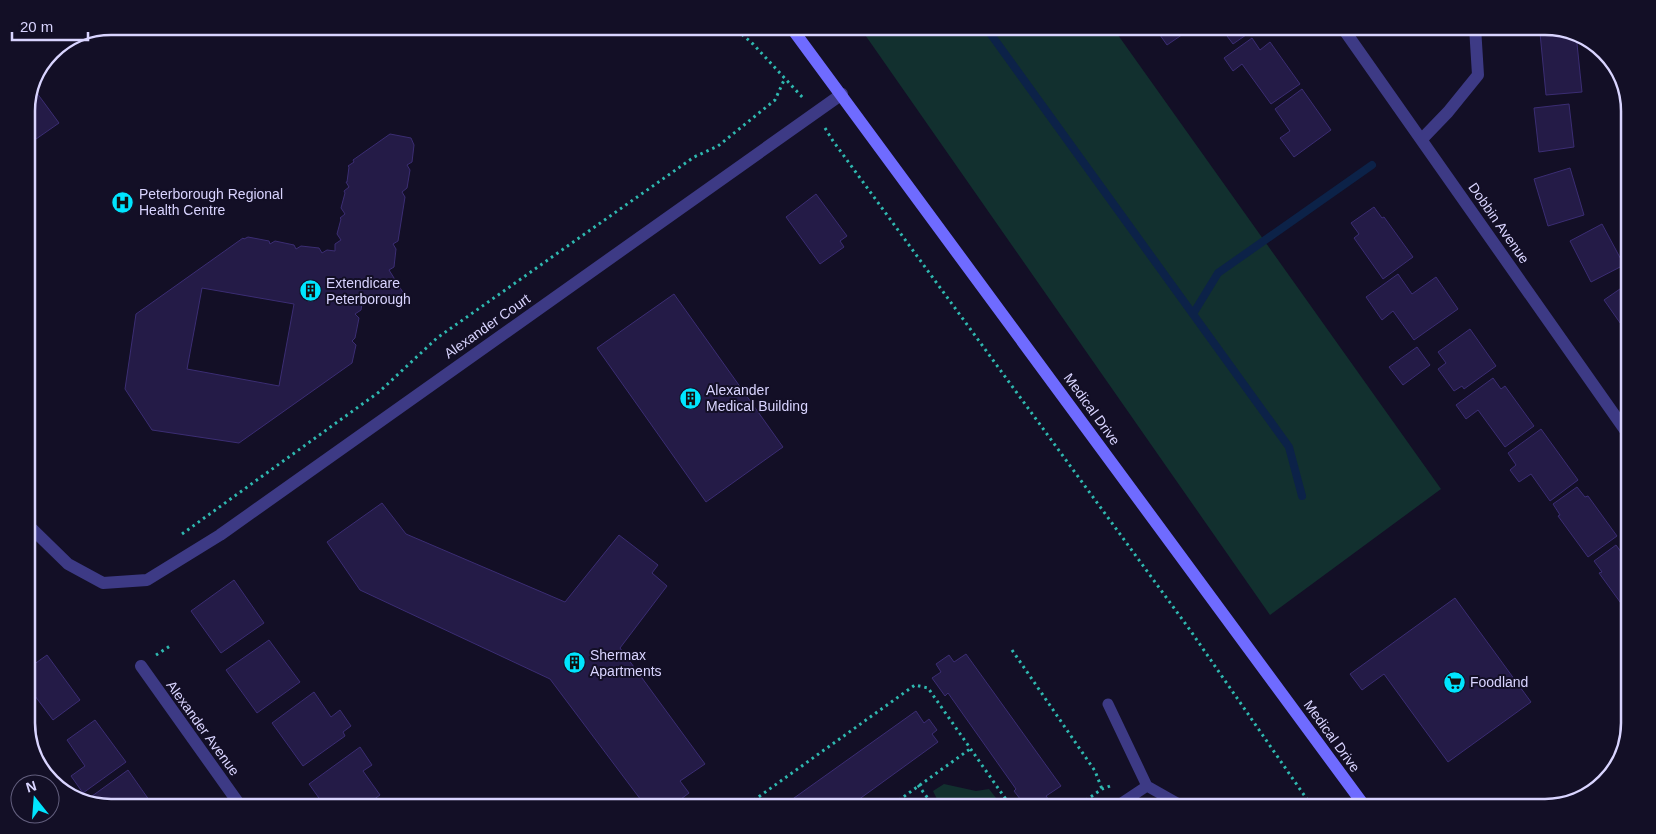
<svg xmlns="http://www.w3.org/2000/svg" width="1656" height="834" font-family="Arial,sans-serif">
<rect width="100%" height="100%" fill="#130f26"/>
<path fill="#12302f" d="M1113,28L1441,489L1270,615L861,29Z
M944,784L976,791L989,789L1000,803L996,808H959L957,806L940,805L933,791Z
M907,798H918L925,808H899Z"/>
<g fill="none" stroke-linecap="round" stroke-linejoin="round">
<path stroke="#0c2248" stroke-width="8" d="M987,29L1289,447L1302,496
M1193,314L1218,273L1372,165"/>
</g>
<path fill="#241b47" stroke="#3b2d73" fill-rule="evenodd" d="M1155,28H1192L1167,45Z
M1221,28H1256L1233,44Z
M1565,31L1576,34L1582,92L1546,95L1540,33Z
M79,33H81L83,35L49,57L51,51Z
M1252,38L1260,50L1270,42L1300,84L1271,104L1242,64L1233,71L1224,58Z
M34,89L59,123L26,146V106Z
M1302,89L1331,130L1294,157L1280,138L1290,131L1275,109Z
M1569,104L1574,147L1539,152L1534,108Z
M390,134L411,138L414,145L412,162L407,165L410,170L407,188L402,192L405,197L398,241L393,244L396,249L394,267L389,270L404,294L403,304L363,297L361,310L355,314L359,318L355,338L352,341L356,345L352,363L239,443L152,430L125,389L136,314L243,238L244,239L248,237L269,241L270,244L275,241L294,245L296,249L301,246L319,248L322,253L327,250L335,251V244L341,240L337,234L341,219L340,218L345,214L341,208L345,193L344,191L349,187L346,182H347L349,167L348,166L354,162L353,160ZM202,288L294,304L279,386L187,369Z
M1570,168L1584,215L1548,226L1534,179Z
M816,194L847,236L840,241L844,247L820,264L786,217Z
M1374,207L1382,218L1384,217L1413,257L1383,279L1354,238L1359,234L1351,223Z
M1602,224L1624,265L1591,282L1570,241Z
M1398,274L1412,294L1436,277L1458,309L1414,340L1393,311L1382,320L1366,297Z
M1630,282V337L1604,300Z
M674,294L783,447L706,502L597,348Z
M1470,329L1496,366L1464,389L1462,386L1454,391L1438,369L1446,363L1438,352Z
M1417,347L1430,365L1403,385L1389,367Z
M1493,378L1501,389L1505,386L1534,426L1505,447L1478,410L1466,419L1456,405Z
M1541,429L1578,480L1550,501L1531,474L1519,482L1510,470L1516,465L1508,453Z
M1577,487L1585,497L1588,496L1617,536L1588,557L1558,516L1560,515L1553,504Z
M382,503L406,534L565,602L619,535L658,565L652,573L667,586L620,648L705,764L680,781L689,793L669,808H647L550,679L360,590L327,542Z
M1616,545L1624,556L1628,553L1630,555V612L1628,613L1599,573L1602,572L1594,561Z
M234,580L264,623L221,653L191,611Z
M1455,598L1531,702L1448,762L1384,674L1362,690L1350,674Z
M269,640L300,682L257,713L226,670Z
M966,654L1061,786L1046,796L1052,804L1046,808H1038L1035,804L1030,808H1027L1014,791L1016,789L948,693L945,696L932,678L941,672L936,664L949,655L954,662Z
M47,655L80,700L53,720L26,684V670Z
M314,692L331,717L340,710L351,726L343,732L345,736L303,766L272,723Z
M916,711L924,723L929,719L937,730L932,734L938,742L847,808H780Z
M95,720L126,762L83,793L71,776L85,766L67,740Z
M360,747L372,765L363,771L380,795L362,808H326L309,784Z
M128,770L154,807L111,808L91,803L88,799Z"/>
<g fill="none" stroke-linecap="round" stroke-linejoin="round">
<path stroke="#2fb8b0" stroke-width="3" stroke-dasharray="2.5 4" stroke-linecap="butt" d="M737,30L753,44L804,99
M825,128L833,141L1190,630L1313,808
M182,534L379,392L437,338L694,157L718,146L775,100L785,78
M1012,650L1095,771L1102,789
M156,655L170,646
M918,785L935,808
M743,808L915,685L928,688L1012,808
M888,808L970,749
M1075,808L1102,789L1113,785"/>
<path stroke="#3d3a85" stroke-width="11" d="M1108,704L1147,786L1177,803L1180,808
M1114,808L1147,786"/>
<path stroke="#3d3a85" stroke-width="12" d="M1342,27L1630,437
M1422,139L1448,112L1478,75L1475,27
M26,523L68,564L103,583L147,580L220,535L842,94
M141,666L242,808"/>
<path stroke="#6f6bff" stroke-width="12" d="M793,30L1366,808"/>
</g>
<defs>
<symbol id="hospital-disc" viewBox="-11 -11 22 22"><circle r="9.5" fill="#00e5ff" stroke="#130f26"/><path d="M-5-5h3v3.5h4V-5h3V5h-3V1.5h-4V5h-3Z" fill="#111"/></symbol>
<symbol id="building-disc" viewBox="-11 -11 22 22"><circle r="9.5" fill="#00e5ff" stroke="#130f26"/><path d="M-4-6H4V6H1V3H-1V6H-4ZM-2.5-4.3h1.7v1.8h-1.7ZM.8-4.3h1.7v1.8H.8ZM-2.5-1h1.7V.8h-1.7ZM.8-1h1.7V.8H.8Z" fill="#111"/></symbol>
<symbol id="supermarket-disc" viewBox="-11 -11 22 22"><circle r="9.5" fill="#00e5ff" stroke="#130f26"/><path d="M-6-5.5h2.5l.6 2H6L4.5 2H-2.5L-4.4-4H-6ZM-1.5 3.2a1.3 1.3 0 1 0 .1 0ZM3 3.2a1.3 1.3 0 1 0 .1 0Z" fill="#111"/></symbol>
</defs>
<g fill-rule="evenodd">
<use href="#hospital-disc" x="110" y="190" width="25" height="25"/>
<use href="#building-disc" x="298" y="278" width="25" height="25"/>
<use href="#building-disc" x="678" y="386" width="25" height="25"/>
<use href="#building-disc" x="562" y="650" width="25" height="25"/>
<use href="#supermarket-disc" x="1442" y="670" width="25" height="25"/>
</g>
<g text-anchor="middle" dominant-baseline="central" stroke-width="4" stroke-linejoin="round" paint-order="stroke">
<g font-size="14" fill="#d9d4ff" stroke="#130f26" text-anchor="start">
<text x="139" y="194">Peterborough Regional<tspan x="139" dy="16">Health Centre</tspan></text>
<text x="326" y="283">Extendicare<tspan x="326" dy="16">Peterborough</tspan></text>
<text x="706" y="390">Alexander<tspan x="706" dy="16">Medical Building</tspan></text>
<text x="590" y="655">Shermax<tspan x="590" dy="16">Apartments</tspan></text>
<text x="1470" y="682">Foodland</text>
</g>
<g font-size="14" fill="#d9d4ff" stroke="#130f26">
<text transform="translate(1499 223) rotate(55)">Dobbin Avenue</text>
<text transform="translate(487 326) rotate(-35)">Alexander Court</text>
<text transform="translate(1092 409) rotate(54)">Medical Drive</text>
<text transform="translate(203 728) rotate(54)">Alexander Avenue</text>
<text transform="translate(1332 736) rotate(54)">Medical Drive</text>
</g>
</g>
<path d="M0 0H1656V834H0ZM111 35H1545A76 76 0 0 1 1621 111V723A76 76 0 0 1 1545 799H111A76 76 0 0 1 35 723V111A76 76 0 0 1 111 35Z" fill="#130f26" fill-rule="evenodd"/>
<path fill="none" stroke="#d9d4ff" stroke-width="2.5" d="M111 35H1545A76 76 0 0 1 1621 111V723A76 76 0 0 1 1545 799H111A76 76 0 0 1 35 723V111A76 76 0 0 1 111 35Z"/>
<g transform="translate(35 799) rotate(343)"><circle r="24" fill="#130f26" stroke="#625e7d"/>
<path d="M0-4L9 19L0 12L-9 19Z" fill="#00e5ff"/>
<text y="-8" font-size="14" font-weight="bold" text-anchor="middle" fill="#d9d4ff">N</text>
</g>
<path d="M12 32v8h76v-8" fill="none" stroke="#d9d4ff" stroke-width="2.5"/>
<text x="20" y="32" font-size="15" fill="#d9d4ff" stroke="#130f26" stroke-width="4" paint-order="stroke">20 m</text>
</svg>
